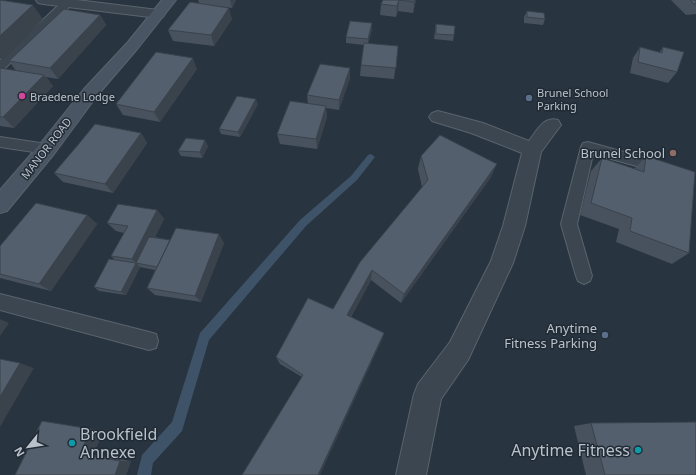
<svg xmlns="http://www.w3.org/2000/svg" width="696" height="475" font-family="'Noto Sans',sans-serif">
<rect width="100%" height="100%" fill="#283440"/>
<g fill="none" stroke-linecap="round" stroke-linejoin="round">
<path fill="#3f5368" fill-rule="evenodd" d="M371,154L375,157L357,180L306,226L209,340L182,431L153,463L151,475H137L142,455L172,422L200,333L300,220L351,176L368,155Z"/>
<defs>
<path id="lane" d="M67,0L72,3L71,5L4,69L0,70V60L63,1Z
M0,137L47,144L52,145L54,149L52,153L47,154L0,147Z
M588,142L667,164L669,168L667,172L662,173L593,154L577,224L592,276L590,281L584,284L578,281L576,276L561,224L581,147L583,143Z
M0,294L149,332L156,334L158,341L156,348L149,350L0,310Z"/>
<path id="street" d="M36,0H77L158,10L163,11L165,14L163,17L158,18L43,4L38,3Z
M438,111L483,123L529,141C537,131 543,116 558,120L561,125L541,152L525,226L513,263L468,360L441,399L426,475H396L414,394L418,384L450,342L491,261L503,226L522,153L471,133L432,121L429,117L432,113Z"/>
<path id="secondary" d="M162,0H176L138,48L96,97L54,154L7,211L0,213V190L40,144L84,89L128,42Z"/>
</defs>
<use href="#lane" stroke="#5a646d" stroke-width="2"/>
<use href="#street" stroke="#5a646d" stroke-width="2"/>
<use href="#secondary" stroke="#5a646d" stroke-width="2"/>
<use href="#lane" fill="#3c4650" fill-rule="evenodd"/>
<use href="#street" fill="#3c4650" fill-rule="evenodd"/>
<use href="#secondary" fill="#4a5563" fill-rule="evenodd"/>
</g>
<path fill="#47525e" d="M198,0H236L232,8L209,5L232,19L214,46L173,41L168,30L199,3Z
M383,0H416L413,13L398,11L396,17L380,15L381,4Z
M671,0H696V14L686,15Z
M527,11L545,19L543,25L524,23V17Z
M100,15L106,25L58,79L46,77L53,86L14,128L0,126V68L16,71L9,61Z
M372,23V29L368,44L398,46L394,79L360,76L361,65L364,45L346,43V37Z
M436,24L454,35L453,41L434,39Z
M640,47L659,53L663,47L677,72L668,83L630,73L633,58Z
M197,69L160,122L123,115L116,104Z
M350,78L339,110L326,108L327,117L317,149L280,144L277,134L308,104L307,95Z
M258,104L240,137L221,134L219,129Z
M141,133L147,143L113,193L63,182L54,173Z
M208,146L202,158L181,156L178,151Z
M421,156L491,177L401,303L371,280L351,317L384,333L382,340L302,377L280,364L276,357L333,309L422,187L418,169Z
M646,156L689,253L672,264L616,242L619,229L580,215L591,171L602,158L634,169Z
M157,210L164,219L155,237L170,240L224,243L201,302L155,295L147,288L155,270L140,267L126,295L99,291L94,287L115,260L111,256L124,233L116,231L107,223Z
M87,215L97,224L51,291L0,278V246Z
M42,421L103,431L93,455L131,461L126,475H15Z
M591,423L696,475H586L574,426Z"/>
<path fill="#3a424c" d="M230,0H236L232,8Z
M399,0L398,11L396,17L397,6Z
M415,0H416L413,13L414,2Z
M33,5L43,19L3,60L0,57V36Z
M229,8L232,19L214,46L211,35Z
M100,15L106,25L58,79L50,68Z
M372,23V29L368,45V39Z
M193,58L197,69L160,122L154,112Z
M350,68V78L339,110V100Z
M44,75L53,86L14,128L3,117Z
M256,99L258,104L240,137L238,132Z
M326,106L327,117L317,149L316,139Z
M141,133L147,143L113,193L105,184Z
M205,140L208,146L202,158L200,152Z
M497,164L491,177L401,303L404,294Z
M157,210L164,219L142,264L136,263L140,267L126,295L121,292L136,263L132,259Z
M87,215L97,224L51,291L39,284Z
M219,234L224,243L201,302L195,296Z
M372,270L371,280L347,323V315Z
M0,319L9,323L0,336Z
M384,333L382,340L320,475H318Z
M20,363L34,368L0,427V397Z
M91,429L103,431L93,455L80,454Z
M120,461H131L126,475H115Z"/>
<path fill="#535f6d" stroke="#3a424c" d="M0,0L33,5L0,36Z
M383,0H415L414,2L399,0L397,6L381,4Z
M690,0H696V4H694Z
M190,2L229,8L211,35L168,30Z
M64,9L100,15L50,68L9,61Z
M527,11L544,13L545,19L527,17Z
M350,21L372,23L368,39L346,37Z
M436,24L455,26L454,35L436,34Z
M364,43L398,46L396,68L361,65Z
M640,47L662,53L663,47L684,52L677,72L638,62Z
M156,52L193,58L154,112L116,104Z
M320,64L350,68L339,100L307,95Z
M0,68L44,75L3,117H0Z
M237,96L256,99L238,132L219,129Z
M290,101L326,106L316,139L277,134Z
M95,124L141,133L105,184L54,173L77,146Z
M440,135L497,164L404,294L372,270L347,315L384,333L318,475H242L303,375L276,357L308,298L333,309L360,262L428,180L421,156Z
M186,138L205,140L200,152L178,151Z
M646,156L695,172L689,253L630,231L632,218L591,203L602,158L644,172Z
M36,203L87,215L39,284L0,274V246Z
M118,204L157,210L132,259L111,256L128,226L107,223Z
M176,228L219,234L195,296L147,288Z
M149,237L170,240L157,267L136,263Z
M109,259L136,263L121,292L94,287Z
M0,359L20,363L0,397Z
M42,421L91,429L80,454L120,461L115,475H15Z
M696,422V475H605L591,423Z"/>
<circle fill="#d1479c" stroke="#212b35" stroke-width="1.5" cx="22" cy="96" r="4"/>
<g fill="#5c6f8a" stroke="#212b35" stroke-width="1.5">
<circle cx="529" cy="98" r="4"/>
<circle cx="605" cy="335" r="4"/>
</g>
<circle fill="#8d6e63" stroke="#212b35" stroke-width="1.5" cx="673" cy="153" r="4"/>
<g fill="#0f9aa8" stroke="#212b35" stroke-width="1.5">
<circle cx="72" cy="443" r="4"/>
<circle cx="638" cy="450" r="4"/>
</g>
<g text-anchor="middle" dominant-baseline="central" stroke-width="3" stroke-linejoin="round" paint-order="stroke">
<g font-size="11" fill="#b9c1ca" stroke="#212b35" text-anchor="start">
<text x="537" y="92">Brunel School<tspan x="537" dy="13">Parking</tspan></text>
<text x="30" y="96">Braedene Lodge</text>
</g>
<g font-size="11" fill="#b9c1ca" stroke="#212b35">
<text transform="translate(46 148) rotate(-52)">MANOR ROAD</text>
</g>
<g font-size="13" fill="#b9c1ca" stroke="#212b35" text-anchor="end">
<text x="665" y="153">Brunel School</text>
<text x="597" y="328">Anytime<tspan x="597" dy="15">Fitness Parking</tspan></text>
</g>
<g font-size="16" fill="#b9c1ca" stroke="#212b35" text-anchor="start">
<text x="80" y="434">Brookfield<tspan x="80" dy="18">Annexe</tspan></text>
<text x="630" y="450" text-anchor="end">Anytime Fitness</text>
</g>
</g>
<g transform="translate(28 447) rotate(240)" stroke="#212b35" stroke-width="3" paint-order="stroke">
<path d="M0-3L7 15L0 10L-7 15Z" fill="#b9c1ca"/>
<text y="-6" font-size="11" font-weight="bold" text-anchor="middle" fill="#b9c1ca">N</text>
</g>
</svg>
